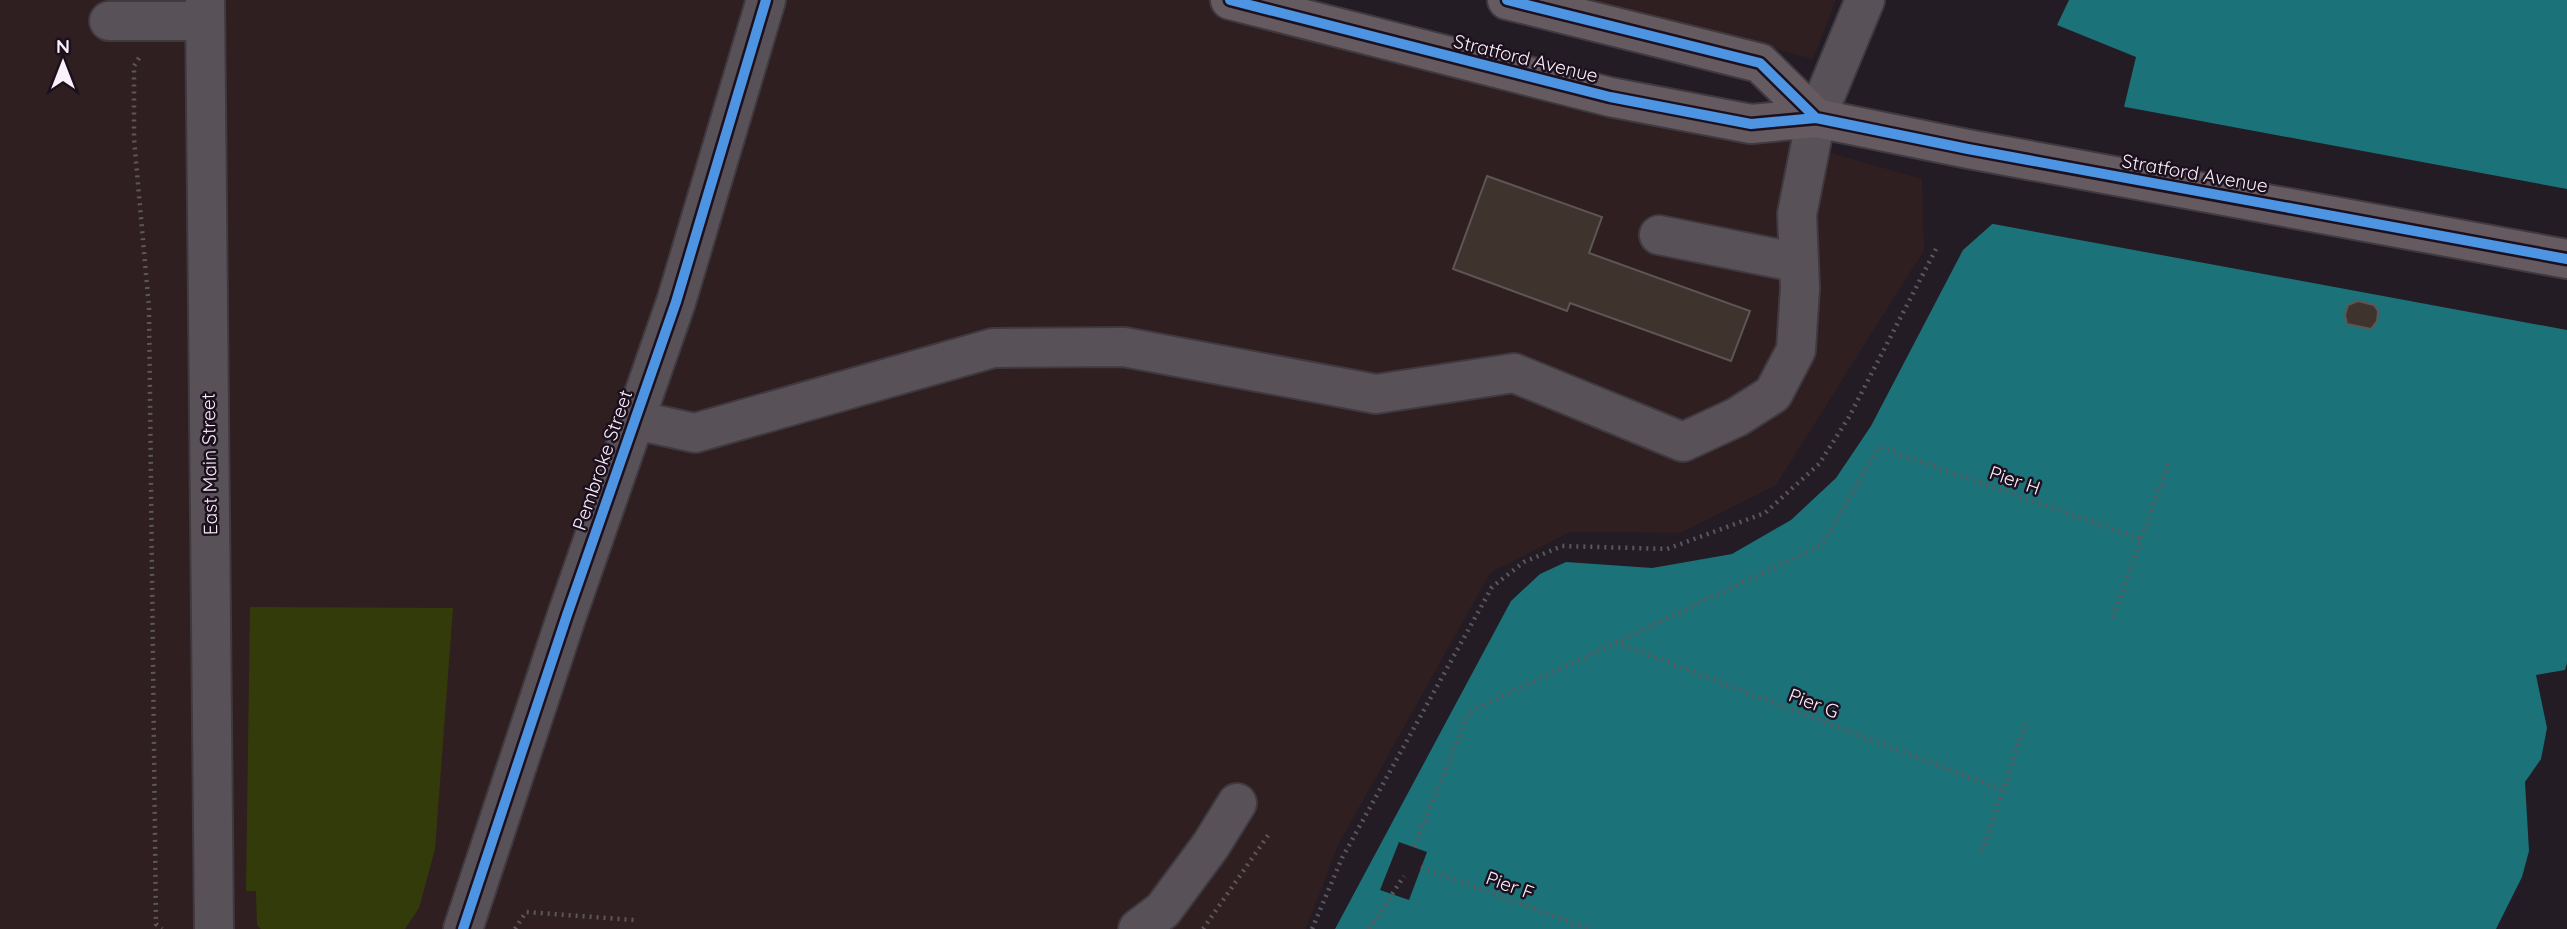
<svg xmlns="http://www.w3.org/2000/svg" width="2567" height="929" font-family="Quicksand,sans-serif">
<rect width="100%" height="100%" fill="#231c24"/>
<path fill="#301f20" d="M0,0H1297L1922,179L1924,250L1776,485L1680,533L1570,532L1490,573L1338,845L1306,929H0Z
M1594,0H1836L1813,59Z"/>
<path fill="#343b0a" d="M250,607L453,608L435,849L419,908L405,929H261L257,925L256,891H246Z"/>
<path fill="#1b7279" d="M2069,0H2567V663L2565,670L2567,677V803L2524,929H1335L1511,601L1540,574L1566,562L1652,568L1732,554L1791,520L1836,478L1871,426L1963,250L2124,107L2136,57L2057,25Z"/>
<path fill="#231c24" d="M2120,106L2567,189V330L1988,223Z
M2565,670H2567V814L2528,929H2496L2522,877L2529,851L2525,782L2541,759L2547,728L2536,675Z
M1399,842L1427,852L1409,900L1380,890Z"/>
<path fill="#3f332e" stroke="#5d5657" stroke-width="2" d="M1487,176L1602,217L1589,253L1750,311L1731,361L1570,303L1567,311L1453,269Z
M2358,301L2374,305L2378,311L2377,321L2371,329L2347,324L2345,315L2348,305Z"/>
<g fill="none" stroke-linecap="round" stroke-linejoin="round">
<defs>
<path id="minor" d="M205,0L214,929
M109,21H205
M1659,235L1799,263
M635,420L695,433L993,348L1124,347L1376,394L1514,373L1683,442L1737,417L1773,394L1796,350L1800,288L1797,214L1816,118L1865,0
M463,929L567,615L676,302L766,0
M1138,929L1163,910L1211,845L1237,803"/>
<path id="major" d="M1230,0L1610,97L1751,124L1816,118L1968,149L2567,259
M1507,0L1760,63L1816,118"/>
</defs>
<use href="#minor" stroke="#3f3940" stroke-width="42"/>
<use href="#major" stroke="#3f3940" stroke-width="42"/>
<path stroke="#5b575c" stroke-width="4.5" stroke-dasharray="2 5" stroke-linecap="butt" d="M139,58L134,66V139L149,308L156,924L162,929
M2113,617L2169,462
M1615,642L2003,790
M1414,847L1469,712L1822,545L1879,447L2141,539
M1982,852L2026,722
M1421,867L1589,929
M515,929L526,912L634,920
M1203,929L1269,834
M1312,929L1342,858L1492,587L1524,562L1562,546L1667,549L1765,513L1819,464L1849,417L1936,249
M1369,929L1404,876"/>
<use href="#minor" stroke="#585258" stroke-width="38"/>
<use href="#major" stroke="#645a5f" stroke-width="38"/>
<defs>
<path id="cycleway" d="M1230,0L1610,97L1751,124L1816,118L1968,149L2567,259
M1507,0L1760,63L1816,118
M463,929L567,615L676,302L766,0"/>
</defs>
<use href="#cycleway" stroke="#1c101e" stroke-width="15"/>
<use href="#cycleway" stroke="#4d94e3" stroke-width="10"/>
</g>
<g text-anchor="middle" dominant-baseline="central" stroke-width="5" stroke-linejoin="round" paint-order="stroke">
<g font-size="19" fill="#faf1fb" stroke="#1c101e">
<text transform="translate(1526 58) rotate(14)">Stratford Avenue</text>
<text transform="translate(2195 173) rotate(10)">Stratford Avenue</text>
<text transform="translate(602 460) rotate(-71)">Pembroke Street</text>
<text transform="translate(209 464) rotate(-91)">East Main Street</text>
<text transform="translate(2015 480) rotate(19)">Pier H</text>
<text transform="translate(1814 703) rotate(21)">Pier G</text>
<text transform="translate(1510 885) rotate(20)">Pier F</text>
</g>
</g>
<g transform="translate(63 63)" stroke="#1c101e" stroke-width="5" paint-order="stroke">
<path d="M0-5L12 26L0 18L-12 26Z" fill="#faf1fb"/>
<text y="-10" font-size="19" font-weight="bold" text-anchor="middle" fill="#faf1fb">N</text>
</g>
</svg>
